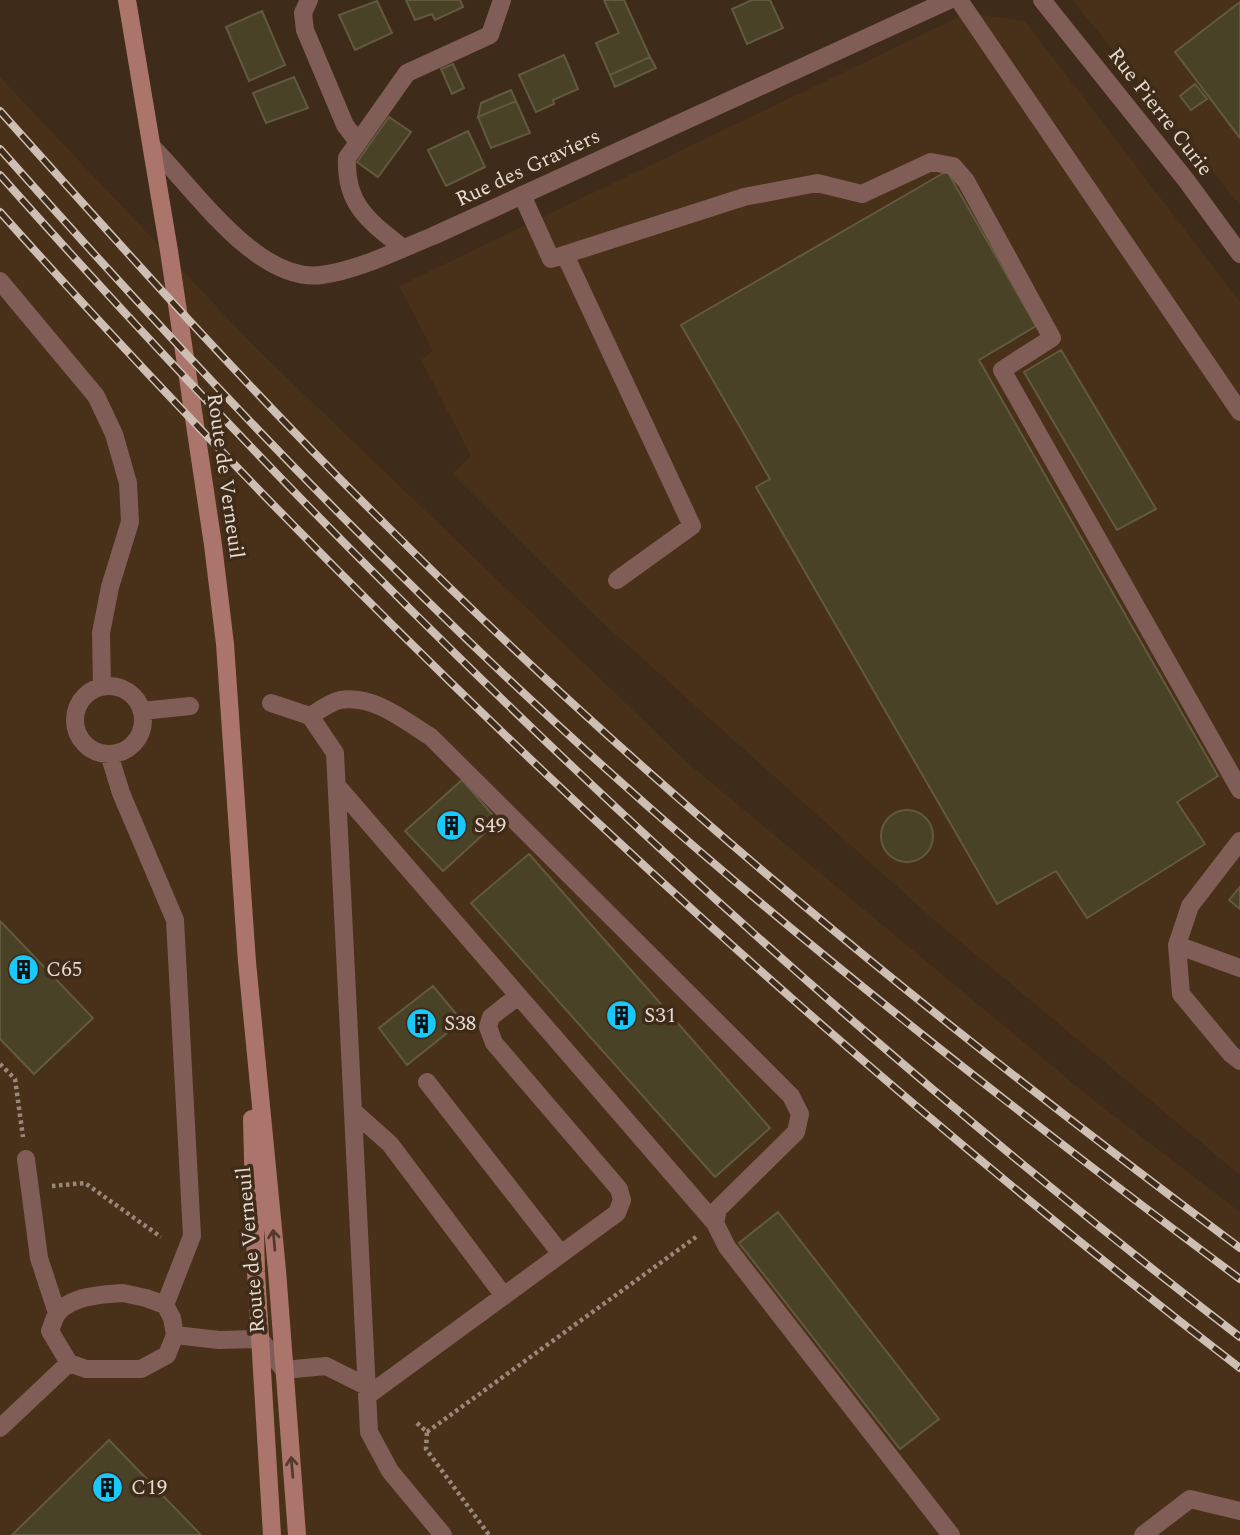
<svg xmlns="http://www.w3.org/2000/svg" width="1240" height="1535" font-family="Spectral,serif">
<rect width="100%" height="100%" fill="#3f2b19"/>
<path fill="#493018" d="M1072,0H1240V205Z
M967,13L1025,21L1240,302V1175L933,919L593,614L452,474L471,456L421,360L433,351L399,286Z
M0,77L255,347L690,765L1092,1099L1240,1212V1535H0Z"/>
<path fill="#494227" stroke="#625a3f" stroke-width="2" d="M406,0H460L463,7L435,20L432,14L415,20Z
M604,0H624L650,57L610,75L596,43L619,33Z
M752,0H770L783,28L747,44L732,9Z
M377,1L392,33L355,50L339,15Z
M1240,2V138L1175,52Z
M262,11L285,65L249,81L226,27Z
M564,55L578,89L553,100L554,104L536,112L519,75Z
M650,57L656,68L615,87L610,75Z
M453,64L464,88L452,94L441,69Z
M294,77L308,108L266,123L253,93Z
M1195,84L1207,99L1191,110L1180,96Z
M511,90L516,101L478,117L481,103Z
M516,101L530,133L491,148L478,117Z
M389,117L411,132L378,177L357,162Z
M468,131L485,167L446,186L428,150Z
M947,171L1036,326L979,360L1218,776L1177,802L1205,844L1087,918L1056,871L997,904L756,487L770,479L681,325Z
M1061,350L1156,509L1117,530L1024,372Z
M462,780L498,821L443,871L405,831Z
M881 836a26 26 0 1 1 52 0a26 26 0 1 1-52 0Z
M529,854L770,1128L715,1177L471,903Z
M1240,887V909L1229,900Z
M0,921L93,1018L34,1074L0,1039Z
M433,986L462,1021L407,1065L379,1028Z
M778,1212L939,1419L900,1449L739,1243Z
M109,1440L201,1535H12Z"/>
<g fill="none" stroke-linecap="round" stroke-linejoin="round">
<path stroke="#99887a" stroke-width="4.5" stroke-dasharray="3.5 3.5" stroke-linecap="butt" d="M0,1064L15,1079L23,1137
M52,1186L85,1183L161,1237
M417,1423L427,1432L426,1449L489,1535
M427,1432L696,1237"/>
<path stroke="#805d56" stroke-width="18" d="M959,0L1240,412
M522,195L551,259L744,197L817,183L862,194L931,162L953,166L966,181L1052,338L1002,370L1240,790
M565,255L692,526L617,580
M0,281L96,396L114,434L128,483L130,522L110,587L101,633L102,686
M75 720a34 34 0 1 1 68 0a34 34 0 1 1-68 0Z
M271,703L310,716L335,753L369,1432L390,1471L443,1535
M142,711L190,706
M310,716C319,711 330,702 340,700C373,694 405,721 431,737L791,1096L800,1114L796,1132L718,1209L715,1223L727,1247L951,1535
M109,754L121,793L175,920L192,1236L165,1305
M337,786L715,1223
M1240,841L1190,906L1177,945L1181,994L1231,1054L1240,1061
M1177,945L1240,968
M427,1082L561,1254
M353,1111L390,1144L504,1296
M26,1159L39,1258L57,1313
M123,1293L146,1298L165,1305L172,1318L175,1335L167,1355L141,1369H86L69,1363L50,1331C52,1326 54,1318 57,1314C69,1296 104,1294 123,1293Z
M175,1335L219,1340L260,1339L284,1370L326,1366L366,1386
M367,1396L617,1213L622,1200L619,1189L494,1043L488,1027L491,1017L518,996
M0,1428L69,1363
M1143,1535L1190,1499L1240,1511"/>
<path stroke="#805d56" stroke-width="18" d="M309,0L303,13L305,30L345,125L358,142
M1042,0L1186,180L1240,254
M152,147C193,187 257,284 322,275C359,270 398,250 433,236L949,0
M403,248C369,221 345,205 347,158L407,73L490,35L502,0"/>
<path stroke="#ac756b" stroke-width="18" d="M127,0L169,251L213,545L225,644L247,962L277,1270L297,1535
M252,1119L256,1272L272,1535"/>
<defs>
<path id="rail" d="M0,111C126,252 252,393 387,526C651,790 940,1025 1240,1248
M0,149C218,395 447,634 697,849C872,999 1055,1141 1240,1279
M0,175C376,598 790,992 1240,1337
M0,212C378,634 791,1022 1240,1368"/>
</defs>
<use href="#rail" stroke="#cdbfb3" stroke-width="8"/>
<use href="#rail" stroke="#3f2b19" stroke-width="5" stroke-dasharray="16" stroke-linecap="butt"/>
</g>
<defs><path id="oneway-shaft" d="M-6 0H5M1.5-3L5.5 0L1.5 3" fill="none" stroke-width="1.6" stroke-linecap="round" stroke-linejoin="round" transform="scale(1.75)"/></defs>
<g stroke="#553a29">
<use href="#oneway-shaft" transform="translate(274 1240) rotate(-95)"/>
<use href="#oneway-shaft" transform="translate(292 1467) rotate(-95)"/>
</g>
<defs>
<symbol id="building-disc" viewBox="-11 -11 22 22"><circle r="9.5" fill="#18cafc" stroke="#3f2b19"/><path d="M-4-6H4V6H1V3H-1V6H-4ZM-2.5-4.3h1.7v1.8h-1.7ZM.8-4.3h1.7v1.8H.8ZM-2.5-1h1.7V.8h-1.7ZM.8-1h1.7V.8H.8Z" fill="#111"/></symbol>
</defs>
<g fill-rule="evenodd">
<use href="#building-disc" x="434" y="808" width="35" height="35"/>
<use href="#building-disc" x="6" y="952" width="35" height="35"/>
<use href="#building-disc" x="604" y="998" width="35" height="35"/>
<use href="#building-disc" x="404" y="1006" width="35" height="35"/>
<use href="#building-disc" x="90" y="1470" width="35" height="35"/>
</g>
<g text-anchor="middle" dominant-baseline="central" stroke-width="7" stroke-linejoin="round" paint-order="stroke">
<g font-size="21" fill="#e6d9ce" stroke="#3f2b19">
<text transform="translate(1160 112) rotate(52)">Rue Pierre Curie</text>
<text transform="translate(528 168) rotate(-25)">Rue des Graviers</text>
<text transform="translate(225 476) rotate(82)">Route de Verneuil</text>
<text transform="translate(251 1250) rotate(-95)">Route de Verneuil</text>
</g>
<g font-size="21" fill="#e6d9ce" stroke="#3f2b19" text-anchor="start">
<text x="474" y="826">S49</text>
<text x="46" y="970">C65</text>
<text x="644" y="1016">S31</text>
<text x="444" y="1024">S38</text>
<text x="131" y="1488">C19</text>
</g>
</g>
</svg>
